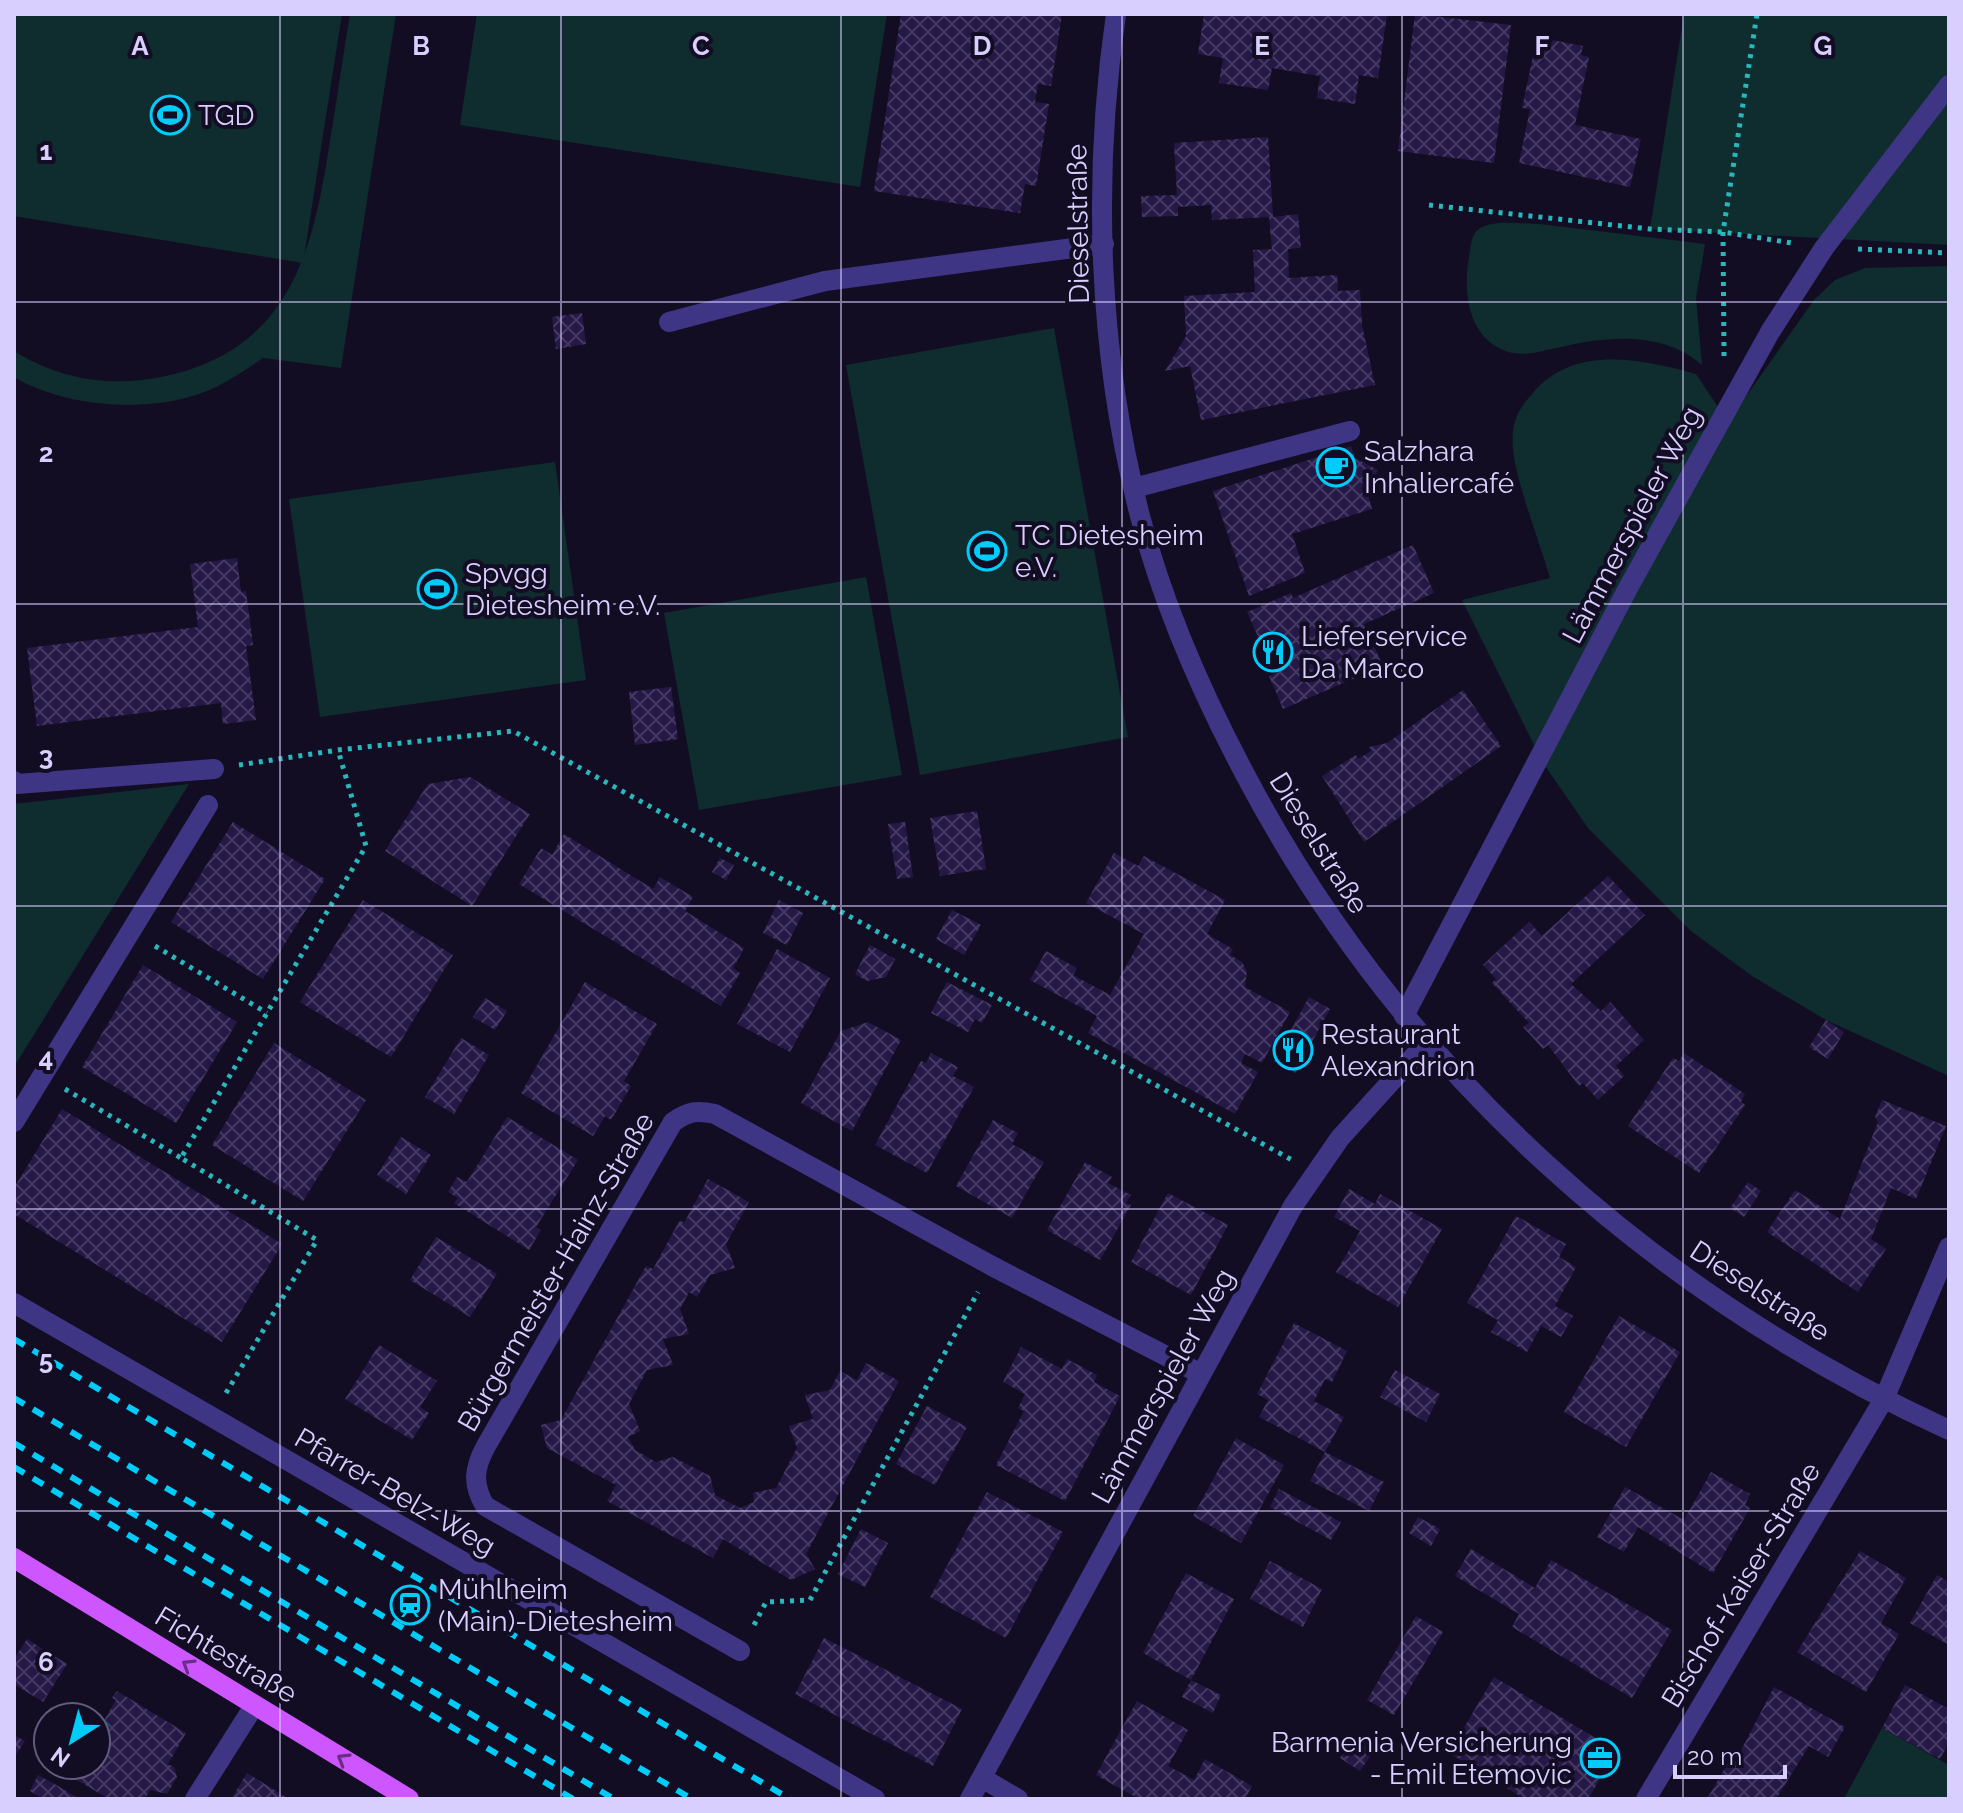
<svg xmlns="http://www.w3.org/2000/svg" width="1963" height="1813" font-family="Raleway,sans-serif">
<defs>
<pattern id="building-cross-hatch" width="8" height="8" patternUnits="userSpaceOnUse" patternTransform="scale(2)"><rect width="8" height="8" fill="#251846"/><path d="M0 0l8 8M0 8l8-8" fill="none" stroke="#443962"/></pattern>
</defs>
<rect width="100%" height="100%" fill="#130d24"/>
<path fill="#0f2c2e" d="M14,14H342L303,263L14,216Z
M350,14H396L341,368L263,358C248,368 233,379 216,387C158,415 68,409 14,377V351C60,380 113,388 166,376C291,348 313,251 330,141C337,98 343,56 350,14Z
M477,14H887L860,187L460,125Z
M1684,14H1949V245L1650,229Z
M1540,224L1705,244L1696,298L1702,365C1663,331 1608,336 1561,347C1540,351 1521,359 1501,349C1465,332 1463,285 1470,251C1471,244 1472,233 1479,229C1492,219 1524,224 1540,224Z
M1949,266V1076L1826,1020L1752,976L1691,931L1588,828L1543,763L1462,600L1550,578C1540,543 1516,482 1513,449C1511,424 1516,412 1532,394C1573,344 1641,359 1696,374L1728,422L1814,300L1835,280L1865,268Z
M1054,328L1128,737L920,775L846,365Z
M555,462L586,680L320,717L289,499Z
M866,577L902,775L699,810L664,613Z
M189,784L14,1067V804Z
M1882,1728L1949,1765V1799H1844Z"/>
<path fill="url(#building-cross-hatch)" d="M901,14H1062L1051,86L1038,84L1035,102L1049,104L1036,186L1025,184L1020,213L874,191Z
M1204,14H1387L1378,78L1359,75L1355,104L1317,98L1320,76L1272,68L1268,90L1219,83L1223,58L1198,54Z
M1415,14L1511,25L1494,163L1398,151Z
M1537,37L1583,46L1581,55L1589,57L1575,125L1641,139L1630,187L1519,163L1530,109L1522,108Z
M1268,137L1273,217L1298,214L1301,248L1288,249L1289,278L1337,275L1338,291L1360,290L1362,325L1375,385L1201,420L1190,366L1165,371L1186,336L1184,296L1255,292L1253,250L1272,249L1269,217L1212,220L1211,205L1178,207V216L1142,217L1141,196L1177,195L1174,143Z
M582,313L586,344L556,349L552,317Z
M1351,446L1355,458L1378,470L1367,492L1372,509L1292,534L1305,573L1249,596L1213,491Z
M1413,545L1434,593L1364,624L1383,666L1283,709L1269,676L1278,672L1273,659L1269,661L1247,612L1291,593L1293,598Z
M237,558L241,592L246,591L253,645L246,646L256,720L223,724L221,703L37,726L27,648L198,627L190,564Z
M671,687L678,739L635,745L629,692Z
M1463,690L1501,746L1364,842L1322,776L1356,755L1358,759L1371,751L1369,747L1387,743Z
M470,777L530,814L472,906L385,851L428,784Z
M977,811L986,869L940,876L930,818Z
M233,822L325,879L263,979L171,922Z
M905,822L913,877L897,879L888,824Z
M564,834L653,889L660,877L693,897L685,911L744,948L733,968L740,973L721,1006L519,884L541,848L552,855Z
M1114,853L1138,866L1144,856L1225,900L1207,934L1233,949L1230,955L1242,962L1247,971L1245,987L1290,1012L1262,1063L1245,1054L1241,1063L1258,1072L1235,1114L1088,1033L1097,1016L1030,980L1046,951L1077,968L1073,975L1110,995L1144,934L1086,903Z
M720,858L734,865L726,880L712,872Z
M1608,876L1645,915L1571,984L1601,1011L1610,1002L1644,1040L1616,1066L1624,1076L1598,1100L1583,1083L1579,1086L1548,1045L1543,1049L1523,1027L1529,1023L1492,983L1496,979L1483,965L1529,922L1542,936Z
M363,900L453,955L391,1057L300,1002Z
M779,900L803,913L787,945L763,933Z
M952,910L981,925L964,955L936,939Z
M870,945L895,959L886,977L867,981L855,974Z
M777,949L830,978L790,1052L737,1024Z
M143,965L237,1022L176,1123L82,1067Z
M585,982L657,1024L624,1081L631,1086L611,1120L605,1116L593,1136L521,1093Z
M947,982L992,1005L982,1023L975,1019L968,1032L931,1013Z
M1309,997L1330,1009L1295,1073L1274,1061Z
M485,998L507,1011L495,1030L473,1017Z
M1826,1020L1844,1032L1828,1059L1809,1047Z
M868,1022L901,1040L852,1131L801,1103L841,1031Z
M461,1038L489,1055L454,1114L425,1097Z
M274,1043L366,1100L303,1201L212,1145Z
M931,1053L958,1067L953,1076L974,1087L927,1173L875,1145L921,1061L926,1063Z
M1684,1053L1745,1094L1741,1102L1745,1105L1699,1173L1628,1126L1673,1058L1679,1061Z
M1882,1100L1946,1126L1916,1199L1891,1188L1871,1239L1886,1249L1858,1292L1767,1232L1795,1190L1840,1219L1878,1122L1875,1117Z
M62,1109L282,1244L222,1342L14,1214V1188Z
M507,1117L578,1160L536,1227L541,1230L529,1250L454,1203L458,1198L448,1192L457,1177L467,1182Z
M993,1120L1018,1133L1012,1144L1044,1162L1012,1218L956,1186Z
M401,1137L431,1155L406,1194L377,1175Z
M1085,1162L1112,1177L1108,1183L1131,1195L1126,1203L1131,1205L1100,1260L1047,1230Z
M708,1179L749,1202L726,1244L735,1268L710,1275L697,1297L689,1292L680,1309L689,1334L663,1339L673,1365L647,1370L629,1404L640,1431L628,1437L635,1450L656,1462L673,1457L710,1476L715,1495L740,1508L754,1502L753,1493L776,1488L797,1448L789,1426L813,1419L805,1395L830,1390L840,1371L857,1380L866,1363L899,1381L806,1554L815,1569L791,1580L723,1539L713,1558L607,1501L616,1485L547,1448L541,1425L561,1420L646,1266L653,1269L680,1220L684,1223Z
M1748,1182L1761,1191L1744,1217L1730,1208Z
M1349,1189L1375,1204L1380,1194L1442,1229L1398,1307L1336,1272L1360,1231L1334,1217Z
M1168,1193L1228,1225L1191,1295L1131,1262Z
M1516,1216L1566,1244L1559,1257L1576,1267L1555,1306L1573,1316L1561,1337L1541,1326L1527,1352L1491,1332L1498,1320L1467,1303Z
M436,1237L497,1274L470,1317L410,1280Z
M1619,1316L1680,1352L1626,1447L1564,1412Z
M1294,1323L1347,1351L1332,1382L1325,1379L1314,1401L1344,1417L1325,1452L1259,1417L1268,1400L1257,1394Z
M379,1345L437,1381L420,1407L429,1413L412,1440L345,1399Z
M1021,1347L1062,1369L1067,1359L1097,1375L1094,1382L1120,1396L1065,1501L996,1465L1024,1411L1018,1408L1025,1394L1003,1382Z
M1395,1370L1440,1394L1426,1422L1380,1397Z
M927,1406L967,1427L935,1485L896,1464Z
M1236,1438L1284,1465L1241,1543L1193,1516Z
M1325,1452L1384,1482L1369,1511L1310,1481Z
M1711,1472L1750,1494L1745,1505L1750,1508L1713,1573L1638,1527L1624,1552L1597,1537L1625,1487L1684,1520Z
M1279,1489L1341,1522L1331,1540L1270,1507Z
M987,1492L1063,1532L1006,1638L930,1597Z
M1418,1517L1440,1529L1431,1546L1409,1533Z
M861,1529L888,1543L865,1587L838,1574Z
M1471,1549L1535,1588L1551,1560L1672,1630L1632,1698L1512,1627L1519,1614L1455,1576Z
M1860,1551L1906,1578L1881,1623L1899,1634L1866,1692L1797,1652Z
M1270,1561L1322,1589L1303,1627L1250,1599Z
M1186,1573L1234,1599L1191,1680L1143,1653Z
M1937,1575L1949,1582V1645L1910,1623Z
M1416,1616L1443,1632L1394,1715L1367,1700Z
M824,1638L962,1709L933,1766L795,1694Z
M27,1639L67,1664L43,1702L14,1684V1659Z
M1494,1677L1617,1751L1588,1799H1525L1449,1753Z
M1191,1680L1221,1695L1213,1713L1182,1697Z
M1905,1685L1949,1709V1742L1940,1759L1882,1728Z
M1774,1687L1845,1727L1828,1757L1809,1746L1776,1799H1707L1729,1761L1734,1764Z
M117,1691L186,1733L168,1764L174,1767L177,1777L167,1794L150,1790L145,1799H109L65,1773L70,1765H96V1739L106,1724L103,1722L116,1700L112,1698Z
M1137,1701L1188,1730L1168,1766L1194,1780L1205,1759L1252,1786L1245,1799H1139L1096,1775Z
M14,1735L25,1741L14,1758Z
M1353,1737L1374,1750L1360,1771L1340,1758Z
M247,1773L289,1799H231Z
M38,1775L58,1786L79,1799H44L30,1791Z"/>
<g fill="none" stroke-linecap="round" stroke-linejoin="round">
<path stroke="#28b7bb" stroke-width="5" stroke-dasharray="4 6" stroke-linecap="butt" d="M1429,205L1650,229L1723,232L1792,243
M1858,249L1949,253
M1724,356L1723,232L1757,14
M239,765L338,750L513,731L1292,1160
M155,946L267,1013
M65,1089L181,1158
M226,1393L317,1240L181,1158L366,846L338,750
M754,1625L766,1602L810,1600L978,1292"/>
<path stroke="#3f3585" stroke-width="20" d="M1116,14C1092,179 1098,354 1140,516C1164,608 1202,694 1247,778C1401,1069 1651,1293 1949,1430
M669,322L825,281L1104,244
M1134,488L1350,431
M14,781L17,784L214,769
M1404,1016L1627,590L1770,332L1824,248L1949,85
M14,1122L208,805
M14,1303L875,1799
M740,1651L485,1506C472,1484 474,1468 486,1446L673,1122C689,1111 697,1110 715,1114L992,1266L1201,1374
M982,1778L1018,1799
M195,1799L254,1706
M970,1799L1293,1206L1340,1138L1426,1043
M1646,1799L1884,1399L1949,1247"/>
<path stroke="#ce56ff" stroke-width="20" d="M14,1558L409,1799"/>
<path stroke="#00ccfa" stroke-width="6" stroke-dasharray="12 10" stroke-linecap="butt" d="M14,1339L790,1799
M14,1398L692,1799
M14,1443L614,1799
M14,1467L573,1799"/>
</g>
<defs><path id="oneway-chevron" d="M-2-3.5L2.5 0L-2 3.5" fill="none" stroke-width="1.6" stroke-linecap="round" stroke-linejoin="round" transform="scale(2)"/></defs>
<g stroke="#672e87">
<use href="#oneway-chevron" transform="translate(188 1665) rotate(-148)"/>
<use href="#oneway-chevron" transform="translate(343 1759) rotate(-149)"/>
</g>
<path fill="none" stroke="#d9cfff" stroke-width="2" stroke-opacity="0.55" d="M280,14V1799M561,14V1799M841,14V1799M1122,14V1799M1402,14V1799M1683,14V1799M14,302H1949M14,604H1949M14,906H1949M14,1209H1949M14,1511H1949"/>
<defs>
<symbol id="stadium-ring" viewBox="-11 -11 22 22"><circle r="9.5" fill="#130d24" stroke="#00ccfa" stroke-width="1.5"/><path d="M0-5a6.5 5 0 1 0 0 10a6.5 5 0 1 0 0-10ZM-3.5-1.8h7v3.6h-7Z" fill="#00ccfa"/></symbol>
<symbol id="cafe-ring" viewBox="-11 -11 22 22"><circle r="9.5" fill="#130d24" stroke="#00ccfa" stroke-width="1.5"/><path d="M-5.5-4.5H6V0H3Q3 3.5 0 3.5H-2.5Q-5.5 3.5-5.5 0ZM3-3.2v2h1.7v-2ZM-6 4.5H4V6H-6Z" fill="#00ccfa"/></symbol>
<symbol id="restaurant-ring" viewBox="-11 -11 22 22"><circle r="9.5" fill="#130d24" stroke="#00ccfa" stroke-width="1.5"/><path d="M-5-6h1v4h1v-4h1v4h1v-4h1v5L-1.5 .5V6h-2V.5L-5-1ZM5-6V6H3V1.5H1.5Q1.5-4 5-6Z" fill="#00ccfa"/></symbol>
<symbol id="station-ring" viewBox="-11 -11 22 22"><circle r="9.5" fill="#130d24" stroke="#00ccfa" stroke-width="1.5"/><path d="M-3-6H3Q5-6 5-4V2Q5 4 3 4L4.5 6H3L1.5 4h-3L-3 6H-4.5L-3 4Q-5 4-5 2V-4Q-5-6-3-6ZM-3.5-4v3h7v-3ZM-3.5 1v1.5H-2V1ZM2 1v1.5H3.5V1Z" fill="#00ccfa"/></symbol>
<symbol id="office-ring" viewBox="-11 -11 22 22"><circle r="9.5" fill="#130d24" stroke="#00ccfa" stroke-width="1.5"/><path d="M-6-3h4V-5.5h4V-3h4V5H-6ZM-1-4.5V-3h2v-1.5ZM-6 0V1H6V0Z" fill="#00ccfa"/></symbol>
</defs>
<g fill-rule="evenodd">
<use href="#stadium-ring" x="148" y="93" width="44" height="44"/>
<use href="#cafe-ring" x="1314" y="445" width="44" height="44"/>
<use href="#stadium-ring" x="965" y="529" width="44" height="44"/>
<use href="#stadium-ring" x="415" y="567" width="44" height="44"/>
<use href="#restaurant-ring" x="1251" y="630" width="44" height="44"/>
<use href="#restaurant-ring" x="1271" y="1028" width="44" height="44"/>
<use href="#station-ring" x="388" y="1583" width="44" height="44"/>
<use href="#office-ring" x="1578" y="1736" width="44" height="44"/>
</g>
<g text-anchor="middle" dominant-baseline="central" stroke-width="8" stroke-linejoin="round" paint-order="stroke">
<g font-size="28" fill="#d9cfff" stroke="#130d24" text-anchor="start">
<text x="198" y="115">TGD</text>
<text x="1364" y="451">Salzhara<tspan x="1364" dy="32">Inhaliercafé</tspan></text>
<text x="1015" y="535">TC Dietesheim<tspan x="1015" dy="32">e.V.</tspan></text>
<text x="465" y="573">Spvgg<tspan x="465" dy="32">Dietesheim e.V.</tspan></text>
<text x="1301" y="636">Lieferservice<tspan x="1301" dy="32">Da Marco</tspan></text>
<text x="1321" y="1034">Restaurant<tspan x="1321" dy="32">Alexandrion</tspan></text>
<text x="438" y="1589">Mühlheim<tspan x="438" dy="32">(Main)-Dietesheim</tspan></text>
<text x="1572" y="1742" text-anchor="end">Barmenia Versicherung<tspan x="1572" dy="32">- Emil Etemovic</tspan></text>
</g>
<g font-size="28" fill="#d9cfff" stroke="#130d24">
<text transform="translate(1078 224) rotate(-91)">Dieselstraße</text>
<text transform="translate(1632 525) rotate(-62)">Lämmerspieler Weg</text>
<text transform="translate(1319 843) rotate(58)">Dieselstraße</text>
<text transform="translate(556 1272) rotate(-60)">Bürgermeister-Hainz-Straße</text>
<text transform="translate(1760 1291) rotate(33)">Dieselstraße</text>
<text transform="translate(1163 1386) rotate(-61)">Lämmerspieler Weg</text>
<text transform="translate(395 1492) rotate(30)">Pfarrer-Belz-Weg</text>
<text transform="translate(1741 1585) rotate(-59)">Bischof-Kaiser-Straße</text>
<text transform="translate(226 1655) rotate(31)">Fichtestraße</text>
</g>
</g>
<g font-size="26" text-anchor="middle" font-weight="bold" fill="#d9cfff" stroke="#130d24" stroke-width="8" stroke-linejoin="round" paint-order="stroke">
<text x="140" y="55">A</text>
<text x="421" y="55">B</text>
<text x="701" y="55">C</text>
<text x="982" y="55">D</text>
<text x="1262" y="55">E</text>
<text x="1542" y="55">F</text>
<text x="1823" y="55">G</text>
<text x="46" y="160">1</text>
<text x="46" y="462">2</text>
<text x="46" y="765">3</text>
<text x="46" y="1067">4</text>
<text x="46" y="1369">5</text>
<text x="46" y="1671">6</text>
</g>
<rect width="1963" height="1813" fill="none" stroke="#d9cfff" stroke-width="32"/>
<g transform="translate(72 1741) rotate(216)"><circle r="38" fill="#130d24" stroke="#625b7c" stroke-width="2"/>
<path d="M0-6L14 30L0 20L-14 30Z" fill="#00ccfa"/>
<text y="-12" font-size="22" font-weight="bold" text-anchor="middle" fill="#d9cfff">N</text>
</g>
<path d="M1675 1765v12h110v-12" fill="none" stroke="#d9cfff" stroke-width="4"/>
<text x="1687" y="1765" font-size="24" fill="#d9cfff" stroke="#130d24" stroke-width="6" paint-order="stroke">20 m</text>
</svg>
